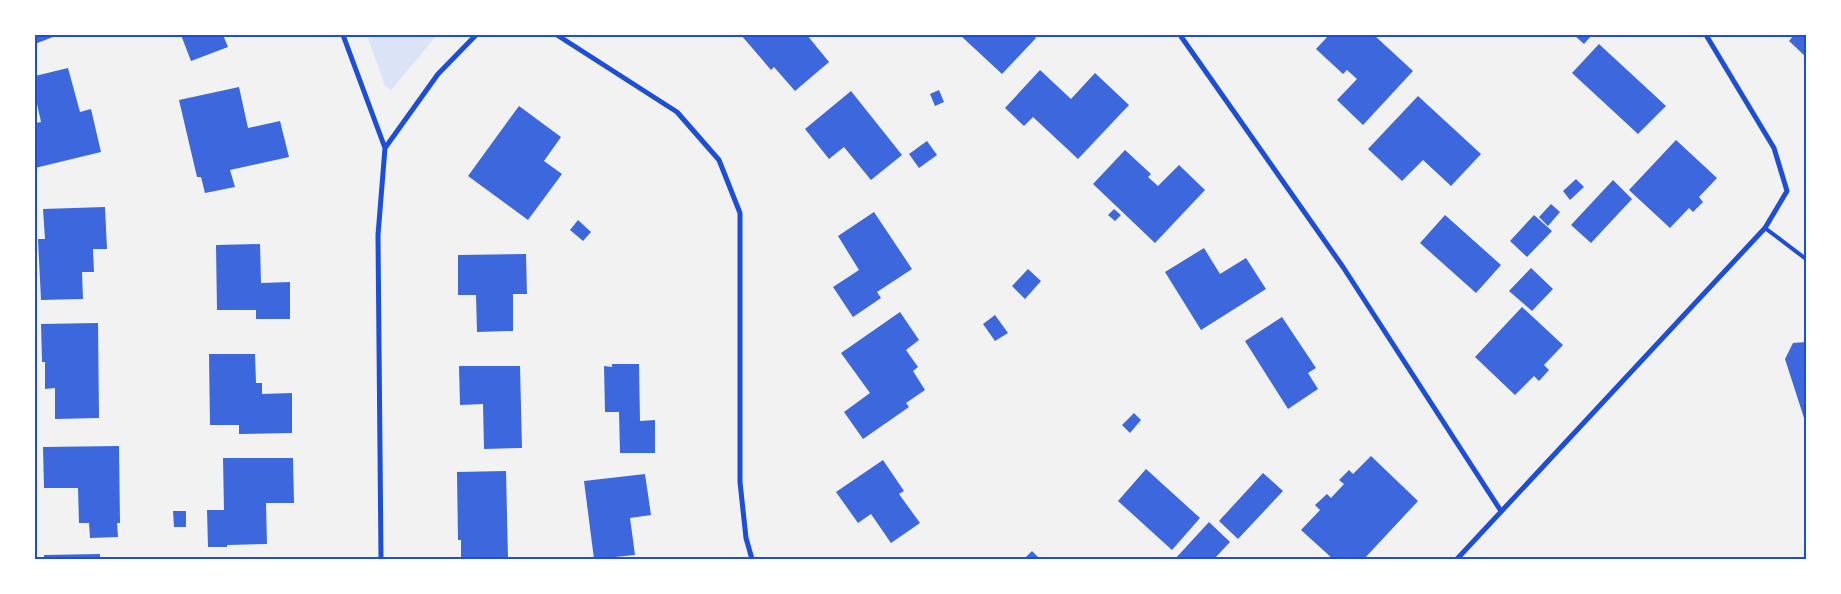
<svg xmlns="http://www.w3.org/2000/svg" width="1841" height="594" font-family="'PT Sans Narrow',sans-serif">
<rect width="100%" height="100%" fill="#f2f2f2"/>
<path fill="#dbe4f7" d="M367,35H437L391,90L385,86Z"/>
<path fill="#3d67dc" d="M35,35H52L53,37L35,44Z
M181,35H223L228,47L191,61Z
M741,35H807L829,62L795,91L774,67L771,70Z
M960,35H1033L1036,38L1002,74Z
M1329,35H1374L1413,71L1363,125L1337,100L1357,79L1347,70L1343,74L1316,49Z
M1574,35H1592L1584,44Z
M1794,35H1806V57L1789,41Z
M1599,44L1666,106L1638,134L1572,73Z
M68,68L80,112L91,109L101,152L35,168V123L41,122L35,95V76Z
M1040,70L1071,99L1095,73L1129,105L1078,159L1033,117L1024,126L1005,108Z
M239,87L248,128L280,121L289,157L230,170L235,187L205,193L201,177H197L179,100Z
M939,90L944,102L935,106L930,94Z
M851,91L902,155L871,180L844,147L829,159L805,129Z
M1418,96L1481,154L1451,186L1423,160L1402,181L1368,149Z
M519,106L561,137L544,161L562,174L528,220L468,176Z
M1676,140L1717,178L1699,197L1703,202L1693,212L1689,208L1670,228L1629,190Z
M927,141L937,155L919,168L909,154Z
M1125,150L1151,174L1148,177L1158,186L1179,165L1205,190L1155,243L1093,184Z
M1576,179L1584,187L1570,200L1563,191Z
M1613,180L1632,199L1591,243L1571,225Z
M1551,204L1560,212L1548,226L1539,217Z
M105,207L107,249H93L94,272H82L83,299L41,300L38,239H45L43,209Z
M1114,209L1121,215L1115,221L1108,215Z
M874,212L912,269L877,292L881,298L853,317L833,287L859,270L838,236Z
M1445,215L1501,265L1476,293L1420,243Z
M1534,215L1552,231L1527,257L1510,241Z
M578,220L591,232L583,241L570,230Z
M260,244L261,283L290,282V319H256V310H217L216,245Z
M1204,248L1220,274L1246,258L1266,289L1201,330L1165,272Z
M526,254L527,294H513V331L477,332L476,295H458V255Z
M1531,268L1553,289L1532,311L1509,291Z
M1028,269L1041,281L1025,299L1012,286Z
M1522,307L1563,345L1544,365L1549,370L1539,381L1534,376L1515,395L1475,357Z
M900,312L919,340L906,350L918,367L913,371L925,390L906,403L909,407L863,439L844,412L870,393L841,353Z
M995,315L1008,333L995,341L983,324Z
M1282,317L1316,368L1308,373L1318,389L1288,409L1245,341Z
M98,323L99,418L55,419V388L45,389V362H42L41,324Z
M1806,342V419L1804,418L1785,359L1793,343Z
M209,354H255L256,383H262V394L292,393V433L239,434V425H210Z
M612,364H639L640,421L655,420V453H620L619,412H605L604,366L612,367Z
M459,366H520L522,448L484,449L483,404L460,405Z
M1134,413L1141,420L1130,433L1122,425Z
M119,446L120,523H117L118,537L90,538L89,523H79L78,488H44L43,447Z
M1371,456L1418,501L1364,559H1333L1301,530L1320,510L1315,505L1327,494L1331,498L1344,484L1339,480L1349,470L1353,474Z
M223,458H293L294,503H266L267,544L227,545V547H208L207,510H224Z
M883,460L904,491L899,494L920,523L891,543L871,514L858,523L836,492Z
M1146,469L1200,518L1172,550L1118,501Z
M506,471L508,559H461V540H458L457,472Z
M1263,473L1283,491L1238,539L1219,521Z
M645,474L651,515L630,518L635,555L594,559L584,481Z
M173,511H186V527H174Z
M1209,522L1230,542L1214,559H1175Z
M1032,551L1040,559H1024Z
M100,554V559H44V555Z"/>
<g fill="none" stroke-linecap="round" stroke-linejoin="round">
<path stroke="#1d4ed8" stroke-width="4" d="M1765,228L1806,259"/>
<path stroke="#1d4ed8" stroke-width="5" d="M343,35L385,148L378,235L381,559
M557,35L677,112L719,160L740,213V482L746,538L752,559
M1180,35L1343,267L1501,511
M385,148L438,74L476,35
M1457,559L1765,228L1787,191L1774,148L1706,35"/>
</g>
<rect width="1841" height="594" fill="none" stroke="#ffffff" stroke-width="72"/>
<rect x="36" y="36" width="1769" height="522" fill="none" stroke="#1d4ed8" stroke-width="2"/>
</svg>
